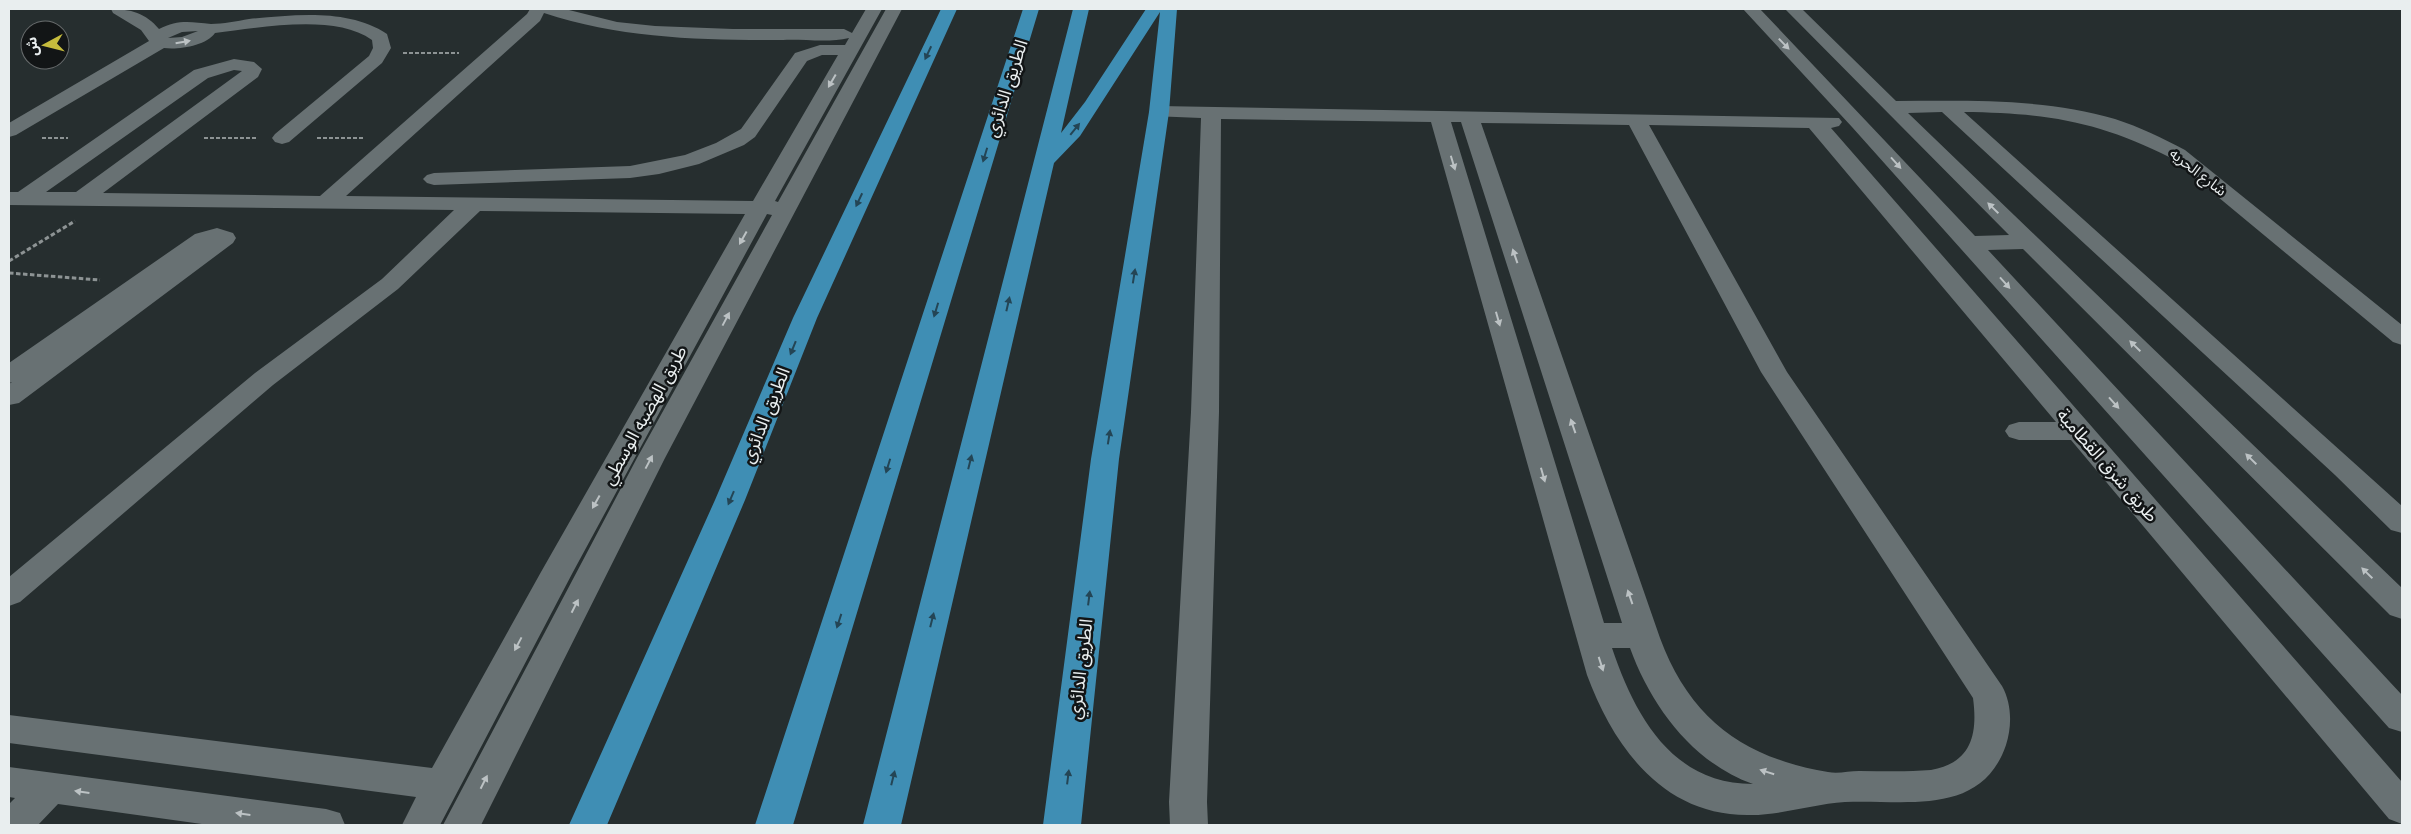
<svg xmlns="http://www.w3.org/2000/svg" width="2411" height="834" font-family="'Roboto Serif','Noto Sans Arabic',serif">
<rect width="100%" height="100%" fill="#262e2f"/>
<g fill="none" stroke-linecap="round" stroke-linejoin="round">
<path stroke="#8d9394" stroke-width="2" stroke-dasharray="4 2" stroke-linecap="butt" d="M403,53H459
M42,138H68
M204,138H258
M317,138H363"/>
<path stroke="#8d9394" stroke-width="3" stroke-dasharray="4.5 2.5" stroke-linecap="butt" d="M9,261L75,221
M9,273L100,280"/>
<path fill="#687173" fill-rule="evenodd" d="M111,9C130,9 146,13 159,29C178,19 191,22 211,24C223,24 237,21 249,19C294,15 348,8 387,34L391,48L382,63L289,142L282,144L275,142L272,138L275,134L369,56L373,48L372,40C334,13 260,28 215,33C206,46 178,50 164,48L16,135L9,137V123L149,41L141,30L113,13ZM198,31L182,37L168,38L182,32Z
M530,9H565L617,22L655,26L733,29H844L852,33L866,9H882L775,201L778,202L886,9H902L665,458L481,825H443L637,458L772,215L767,214L573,572L440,825H402L416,797L9,743V715L432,768L541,572L745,214L480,211L398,289L273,385L20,602L9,606V577L255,373L382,279L454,210L9,205V192H18L194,70L234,59L254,62L262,69L258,77L103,193L320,196L527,14ZM544,13C622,39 702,40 783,40C804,39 829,43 849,38L845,45H820L795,53L741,129L716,143L685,155L630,166L434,173L427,175L423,179L427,183L434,185L630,178L659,174L699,164L744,145L755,137L807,61L822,55H838L753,201L346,196L540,21ZM234,70L242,71L76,192H46L208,78Z
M1743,9H1760L1975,236L2009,235L1785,9H1802L1896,101C1969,101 2045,98 2115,119C2140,127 2162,138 2185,150L2402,325V345L2393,342L2171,158C2098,121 2046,113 1964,112L2402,506V533L2391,530L2335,475L1942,112L1908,113L2402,588V619L2390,615L2023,249L1988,250L2402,695V732L2389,728L1852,127Z
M1159,106L1839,118L1842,122L1839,126L1831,128L2402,782V824L2389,819L2071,440H2019L2009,437L2005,431L2009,425L2019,422H2056L1809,128L1649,125L1787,372L2002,686C2012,704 2012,726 2006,745C1981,818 1904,799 1845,802C1813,804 1782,815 1751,815C1664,817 1614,748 1587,675L1431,122L1221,119L1219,412L1207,802L1208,825H1170L1169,802L1191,412L1201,118L1152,116L1149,112L1152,108ZM1451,122H1461L1622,623H1604ZM1481,123L1629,125L1761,372L1973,698C1978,735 1971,763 1931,770C1907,772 1883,771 1859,771C1849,771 1838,774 1828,772C1744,758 1690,719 1660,638ZM1612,648H1630C1651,706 1693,763 1753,784C1672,784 1635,716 1612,648Z
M217,228L233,233L236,238L233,243L19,403L9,405V384L12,382L9,383V363L195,234Z
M9,767L326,809L340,813L345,825H209L58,804L38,825H9V804L15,798L9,797Z"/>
<path fill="#3f8eb4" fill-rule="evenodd" d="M941,9H957L817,318L745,500L607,825H569L715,500L793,318Z
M1023,9H1039L793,825H755Z
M1073,9H1089L1061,133L1085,102L1146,9H1177L1169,112L1119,459L1081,825H1043L1091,459L1149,112L1160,12L1080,136L1054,163L901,825H863Z"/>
</g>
<defs><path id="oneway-solid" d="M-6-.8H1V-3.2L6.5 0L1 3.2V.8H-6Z" transform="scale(1.25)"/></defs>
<g fill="#bcc2c4">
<use href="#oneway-solid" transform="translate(183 42) rotate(-10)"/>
<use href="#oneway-solid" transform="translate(1784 44) rotate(46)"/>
<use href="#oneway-solid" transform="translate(832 81) rotate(120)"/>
<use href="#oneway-solid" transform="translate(1453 163) rotate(73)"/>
<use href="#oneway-solid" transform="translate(1896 163) rotate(48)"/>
<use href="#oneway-solid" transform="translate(1993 208) rotate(-136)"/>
<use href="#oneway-solid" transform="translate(743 238) rotate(119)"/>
<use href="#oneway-solid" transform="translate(1515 256) rotate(-109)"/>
<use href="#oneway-solid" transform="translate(2005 283) rotate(48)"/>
<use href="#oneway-solid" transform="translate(726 319) rotate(-62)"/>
<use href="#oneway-solid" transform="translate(1498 319) rotate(74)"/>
<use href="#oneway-solid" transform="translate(2135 346) rotate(-136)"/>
<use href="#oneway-solid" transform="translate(2114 403) rotate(48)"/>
<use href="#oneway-solid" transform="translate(1573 426) rotate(-109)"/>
<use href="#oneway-solid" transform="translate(2251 459) rotate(-136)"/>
<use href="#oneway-solid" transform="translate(649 462) rotate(-62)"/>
<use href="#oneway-solid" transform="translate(1543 475) rotate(74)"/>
<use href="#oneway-solid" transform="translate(596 502) rotate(119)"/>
<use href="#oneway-solid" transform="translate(2367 573) rotate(-136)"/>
<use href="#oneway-solid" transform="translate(1630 597) rotate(-109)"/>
<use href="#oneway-solid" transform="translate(575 606) rotate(-63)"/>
<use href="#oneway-solid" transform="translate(518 644) rotate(118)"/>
<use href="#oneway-solid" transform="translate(1601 664) rotate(72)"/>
<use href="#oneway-solid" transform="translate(1767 772) rotate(-163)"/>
<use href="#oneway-solid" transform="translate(484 782) rotate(-63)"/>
<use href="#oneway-solid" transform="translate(82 792) rotate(-172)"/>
<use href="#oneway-solid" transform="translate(243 814) rotate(-172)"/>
</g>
<g fill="#244555">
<use href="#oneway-solid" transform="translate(928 53) rotate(115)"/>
<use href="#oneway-solid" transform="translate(1075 129) rotate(-51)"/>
<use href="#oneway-solid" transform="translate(985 155) rotate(107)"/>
<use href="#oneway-solid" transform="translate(859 200) rotate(115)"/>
<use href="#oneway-solid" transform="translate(1134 276) rotate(-81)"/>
<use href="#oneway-solid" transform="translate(1008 304) rotate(-77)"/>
<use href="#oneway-solid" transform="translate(936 310) rotate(107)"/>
<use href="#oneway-solid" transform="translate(793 348) rotate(112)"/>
<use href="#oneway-solid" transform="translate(1109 437) rotate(-81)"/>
<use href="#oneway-solid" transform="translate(970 462) rotate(-76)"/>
<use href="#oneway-solid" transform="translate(888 466) rotate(107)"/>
<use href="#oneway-solid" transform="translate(731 498) rotate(113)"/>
<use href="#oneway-solid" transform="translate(1089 598) rotate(-83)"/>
<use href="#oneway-solid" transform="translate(932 620) rotate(-76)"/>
<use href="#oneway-solid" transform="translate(839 621) rotate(108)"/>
<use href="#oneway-solid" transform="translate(1068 777) rotate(-83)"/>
<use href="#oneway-solid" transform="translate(893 778) rotate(-76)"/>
</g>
<g text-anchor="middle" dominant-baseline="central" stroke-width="5" stroke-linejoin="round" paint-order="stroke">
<g font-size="15" fill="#e9eeef" stroke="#121516">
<text transform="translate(2198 172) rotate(38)">شارع الحريه</text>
</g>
<g font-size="18" fill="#e9eeef" stroke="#121516">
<text transform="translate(1006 88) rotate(-72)">الطريق الدائري</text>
<text transform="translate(644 415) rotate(-61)">طريق الهضبه الوسطي</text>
<text transform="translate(765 415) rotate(-68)">الطريق الدائري</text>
<text transform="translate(2108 465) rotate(49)">طريق شرق القطامية</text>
<text transform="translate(1080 669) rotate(-83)">الطريق الدائري</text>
</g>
</g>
<rect width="2411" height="834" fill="none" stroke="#e9eeef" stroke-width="20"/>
<g transform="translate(45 45) rotate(263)"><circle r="24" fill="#121516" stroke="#686c6d"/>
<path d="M0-4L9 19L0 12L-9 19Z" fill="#c6bc3d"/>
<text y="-8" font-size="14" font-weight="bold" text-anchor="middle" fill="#e9eeef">ش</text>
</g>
</svg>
